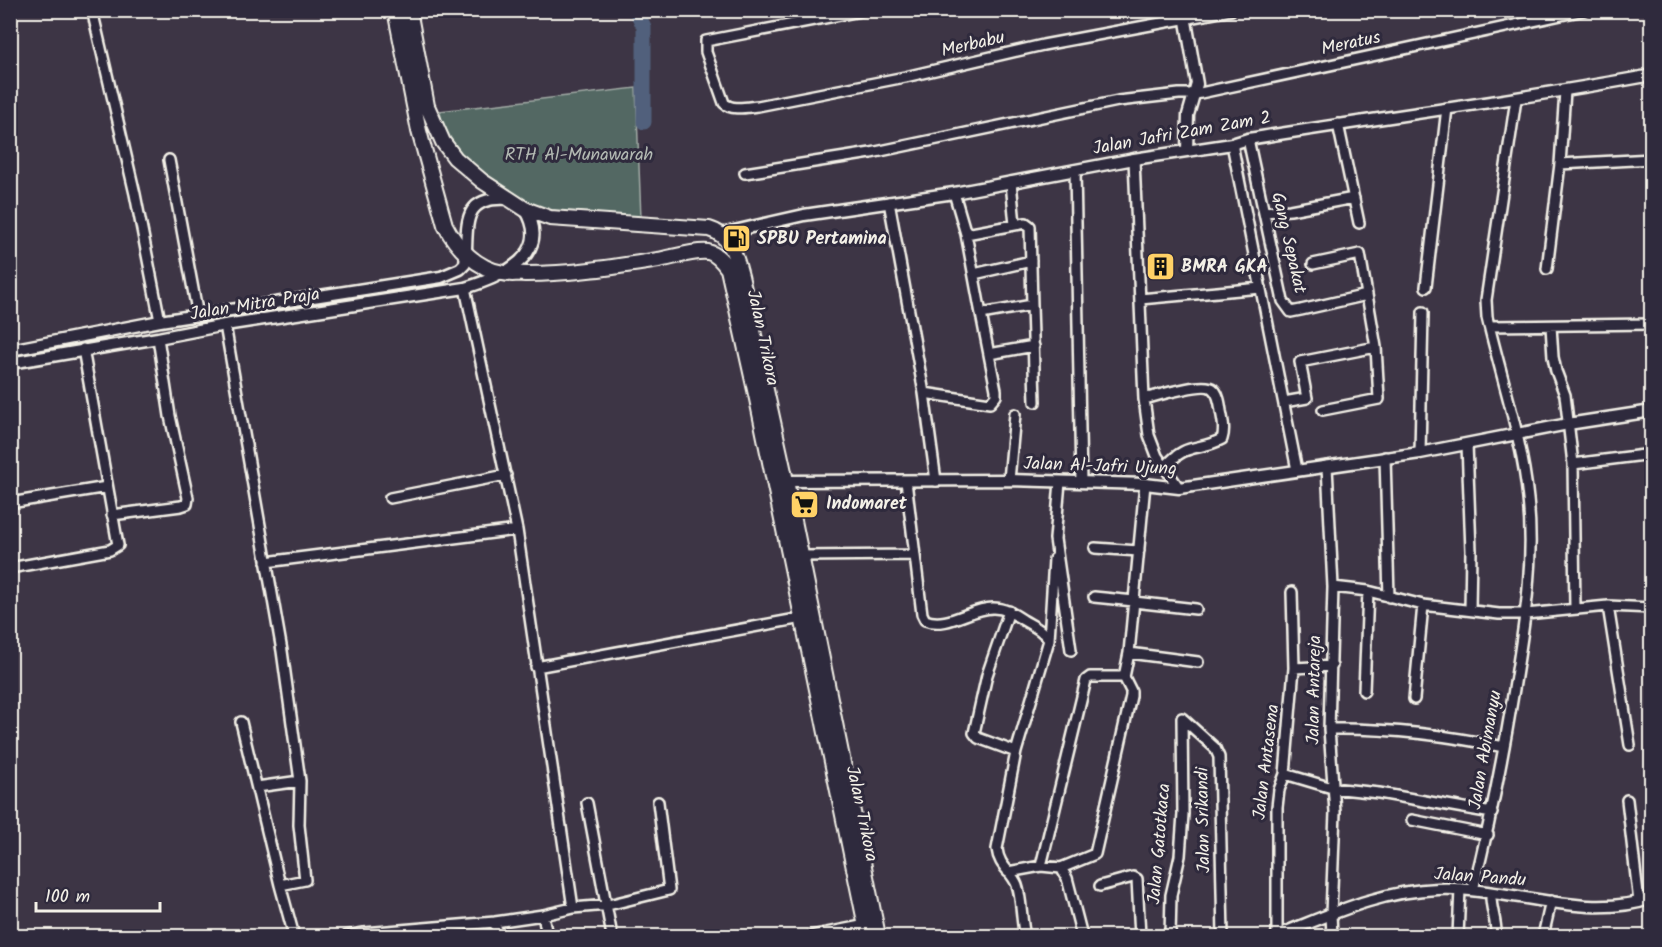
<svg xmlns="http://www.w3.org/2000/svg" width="1662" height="947" font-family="Kalam,sans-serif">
<rect width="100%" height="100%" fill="#3d3545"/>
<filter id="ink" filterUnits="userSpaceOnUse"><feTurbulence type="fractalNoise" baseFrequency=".0167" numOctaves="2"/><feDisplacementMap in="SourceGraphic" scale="12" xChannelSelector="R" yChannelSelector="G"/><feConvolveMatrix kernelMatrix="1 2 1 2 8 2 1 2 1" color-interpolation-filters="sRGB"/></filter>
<g filter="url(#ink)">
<path fill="#526864" stroke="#a3aca6" stroke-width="1.5" d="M636,88L641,219L531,208L468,164L453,147L443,129L440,111Z"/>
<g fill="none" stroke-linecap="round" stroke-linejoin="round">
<path stroke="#51617b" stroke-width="15" d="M636,10L644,27V122"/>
<defs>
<path id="minor" d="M92,10L135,194L160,321
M866,10L706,41V52L724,103C732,111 747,107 758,106L905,77L1043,45L1231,10
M1338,124L1359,223
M1248,139L1283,301L1291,312L1301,310L1367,295
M1232,144L1297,470
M1134,159L1144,399L1149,435L1157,456L1179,488
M169,160L198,316
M1560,164L1652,159
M1075,170L1081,482
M745,173L871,153L1118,101L1179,94H1196L1584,10
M1011,182L1015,225
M954,193L966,234
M889,202L924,393L936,481
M1264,212L1290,210L1354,198
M1313,264L1360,254L1376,347L1379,399L1323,410
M1547,269L1560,164L1565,91
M974,274L1031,261
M1426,287L1447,108
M465,288L517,530L573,908
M1140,299L1261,288
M981,314L966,234L1026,223L1030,226L1032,305
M225,325L282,651L300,781L299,825L305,880L280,885L294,936
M1489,326L1652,324
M1551,326L1553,357L1556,371L1565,395L1573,464L1575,608
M989,354L1034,346
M924,393L990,403L996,396V390L981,314L1032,305L1035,402
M1144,399C1156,396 1205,381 1213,389C1219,394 1220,404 1221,411C1223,421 1225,430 1222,439C1198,452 1187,441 1165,467
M1284,402L1307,398L1300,362L1376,347
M1467,444L1471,551L1470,610
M1420,453L1423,312
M1385,457L1389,597
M1573,464L1652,454
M1327,466L1333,587L1329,729L1335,812L1331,914L1332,936
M1009,480L1015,414
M906,481L922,614L925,620C948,629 970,608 993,608C1005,608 1014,614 1023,620C1033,626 1043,630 1049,640L1016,752L997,849C999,867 1011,870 1017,885C1022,899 1021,921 1025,936
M1060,482L1055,539L1071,650
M390,498L506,475
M10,503L107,487
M112,515L181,506L187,504L188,498L170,416L158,338
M1095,548L1139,551
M800,556L915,555
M266,562L517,530
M10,568L110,550L118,545L83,349
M1333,587L1368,591L1423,605L1499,614H1526L1608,606L1652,608
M1094,597L1134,601
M1134,602L1196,609
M1608,606L1630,745
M1009,611L987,675L974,733L978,738L1016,752
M1049,640L1054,559
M1129,653L1198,662
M536,667L802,618
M1294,668L1332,666
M1364,691L1368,591
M1414,699L1423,605
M1182,718L1215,748L1219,757L1223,936
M241,722L280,885
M1329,729C1388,728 1447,735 1504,747
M1285,774L1332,788L1379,793L1492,813
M257,787L300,781
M1627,800L1639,902
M587,803L612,936
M1412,820L1488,835
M1041,866L1086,680L1090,677H1124
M1061,868L1095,854L1131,696V691L1124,677L1129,653L1145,484
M1008,872L1041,866L1061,868L1067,878L1082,936
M1100,886L1133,877L1137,879L1140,936
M1473,890C1490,824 1503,757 1514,689C1524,626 1535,564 1528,499C1522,437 1501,377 1487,317L1486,300L1516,99
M1491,893C1490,909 1497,920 1496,936
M543,915L547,936
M495,922L498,936
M347,936L364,933L495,922L543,915L573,908L608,905L669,890L658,802
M811,936L866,925
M1170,936L1171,895L1180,856L1183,814L1182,718
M1277,936V807L1279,790L1285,774L1294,668L1292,592
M1458,936L1460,889
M1543,936L1551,901"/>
<path id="tertiary" d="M1184,10L1197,84L1188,115L1187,150
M721,234L804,215L954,193L1134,159L1232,144L1248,139C1383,117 1518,100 1652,75
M10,350L160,321L441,277L460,269L465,264C469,229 458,195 509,199
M10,363L158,338L225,325L465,288C501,277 554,255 525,209
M786,481L1009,480L1145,484L1179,488L1420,453L1568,424L1652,411
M1276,936C1330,915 1378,891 1438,889C1506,886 1586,922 1652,898"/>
<path id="primary" d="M395,10L419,131L445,225C456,247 477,269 503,273C510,275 518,273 526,274C570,274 615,267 658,260C671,258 695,250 708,252C717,254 723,262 728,269L757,399L868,936
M409,10L427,106L443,142L455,158L482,181L525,209L550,218L709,229C731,235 736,257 741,276L786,481L878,936"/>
</defs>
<use href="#minor" stroke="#f4f1e8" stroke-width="14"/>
<use href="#tertiary" stroke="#f4f1e8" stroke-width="15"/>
<use href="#primary" stroke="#f4f1e8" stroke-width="18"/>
<use href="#minor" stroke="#2f2a3d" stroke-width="9"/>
<use href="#tertiary" stroke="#2f2a3d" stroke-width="10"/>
<use href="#primary" stroke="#2f2a3d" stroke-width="14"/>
</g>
</g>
<defs>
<symbol id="fuel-square" viewBox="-11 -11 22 22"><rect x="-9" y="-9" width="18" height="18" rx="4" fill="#ffd166" stroke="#2f2a3d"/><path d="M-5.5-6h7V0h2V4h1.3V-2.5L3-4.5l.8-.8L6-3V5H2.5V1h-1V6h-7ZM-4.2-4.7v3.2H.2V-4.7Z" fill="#111"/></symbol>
<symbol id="building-square" viewBox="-11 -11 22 22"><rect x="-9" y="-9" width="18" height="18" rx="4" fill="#ffd166" stroke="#2f2a3d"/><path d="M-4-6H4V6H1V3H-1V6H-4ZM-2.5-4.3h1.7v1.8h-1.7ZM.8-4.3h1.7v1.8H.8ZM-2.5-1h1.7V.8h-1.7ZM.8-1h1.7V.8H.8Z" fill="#111"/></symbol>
<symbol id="supermarket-square" viewBox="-11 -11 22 22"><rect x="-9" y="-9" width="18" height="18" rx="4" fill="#ffd166" stroke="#2f2a3d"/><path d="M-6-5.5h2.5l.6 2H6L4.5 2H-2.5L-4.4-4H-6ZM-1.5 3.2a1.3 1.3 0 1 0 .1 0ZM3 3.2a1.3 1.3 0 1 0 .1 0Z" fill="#111"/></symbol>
</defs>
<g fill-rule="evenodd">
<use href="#fuel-square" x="720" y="222" width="33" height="33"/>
<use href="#building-square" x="1144" y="250" width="33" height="33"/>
<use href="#supermarket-square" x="788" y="488" width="33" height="33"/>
</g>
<g text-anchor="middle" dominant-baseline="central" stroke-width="6" stroke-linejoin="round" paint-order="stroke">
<g font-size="18" fill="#f4f1e8" stroke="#2f2a3d">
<text transform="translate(1351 44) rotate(-12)">Meratus</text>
<text transform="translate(973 45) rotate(-13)">Merbabu</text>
<text transform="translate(1182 134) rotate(-10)">Jalan Jafri Zam Zam 2</text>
<text transform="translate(1288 243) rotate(77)">Gang Sepakat</text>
<text transform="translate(255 305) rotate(-9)">Jalan Mitra Praja</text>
<text transform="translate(762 338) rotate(78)">Jalan Trikora</text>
<text transform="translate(1100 467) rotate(2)">Jalan Al-Jafri Ujung</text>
<text transform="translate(1315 690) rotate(-89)">Jalan Antareja</text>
<text transform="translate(1486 750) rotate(-80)">Jalan Abimanyu</text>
<text transform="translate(1267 762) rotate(-83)">Jalan Antasena</text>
<text transform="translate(861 814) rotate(78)">Jalan Trikora</text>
<text transform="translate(1204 820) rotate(-91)">Jalan Srikandi</text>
<text transform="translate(1160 844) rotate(-85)">Jalan Gatotkaca</text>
<text transform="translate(1480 878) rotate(4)">Jalan Pandu</text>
</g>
<g font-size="18" fill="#b3bab3" stroke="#2f2a3d">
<text x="579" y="155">RTH Al-Munawarah</text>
</g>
<g font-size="18" font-weight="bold" fill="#f4f1e8" stroke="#2f2a3d" text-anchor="start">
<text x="757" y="239">SPBU Pertamina</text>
<text x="1181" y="267">BMRA GKA</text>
<text x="826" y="504">Indomaret</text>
</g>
</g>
<rect width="1662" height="947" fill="none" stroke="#2f2a3d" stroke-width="36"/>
<rect x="18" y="18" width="1626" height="911" fill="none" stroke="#f4f1e8" stroke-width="2" filter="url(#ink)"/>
<path d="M36 902v9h124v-9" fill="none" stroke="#f4f1e8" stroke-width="3"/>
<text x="45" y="902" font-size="18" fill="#f4f1e8" stroke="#2f2a3d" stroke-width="4.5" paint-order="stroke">100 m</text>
</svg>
